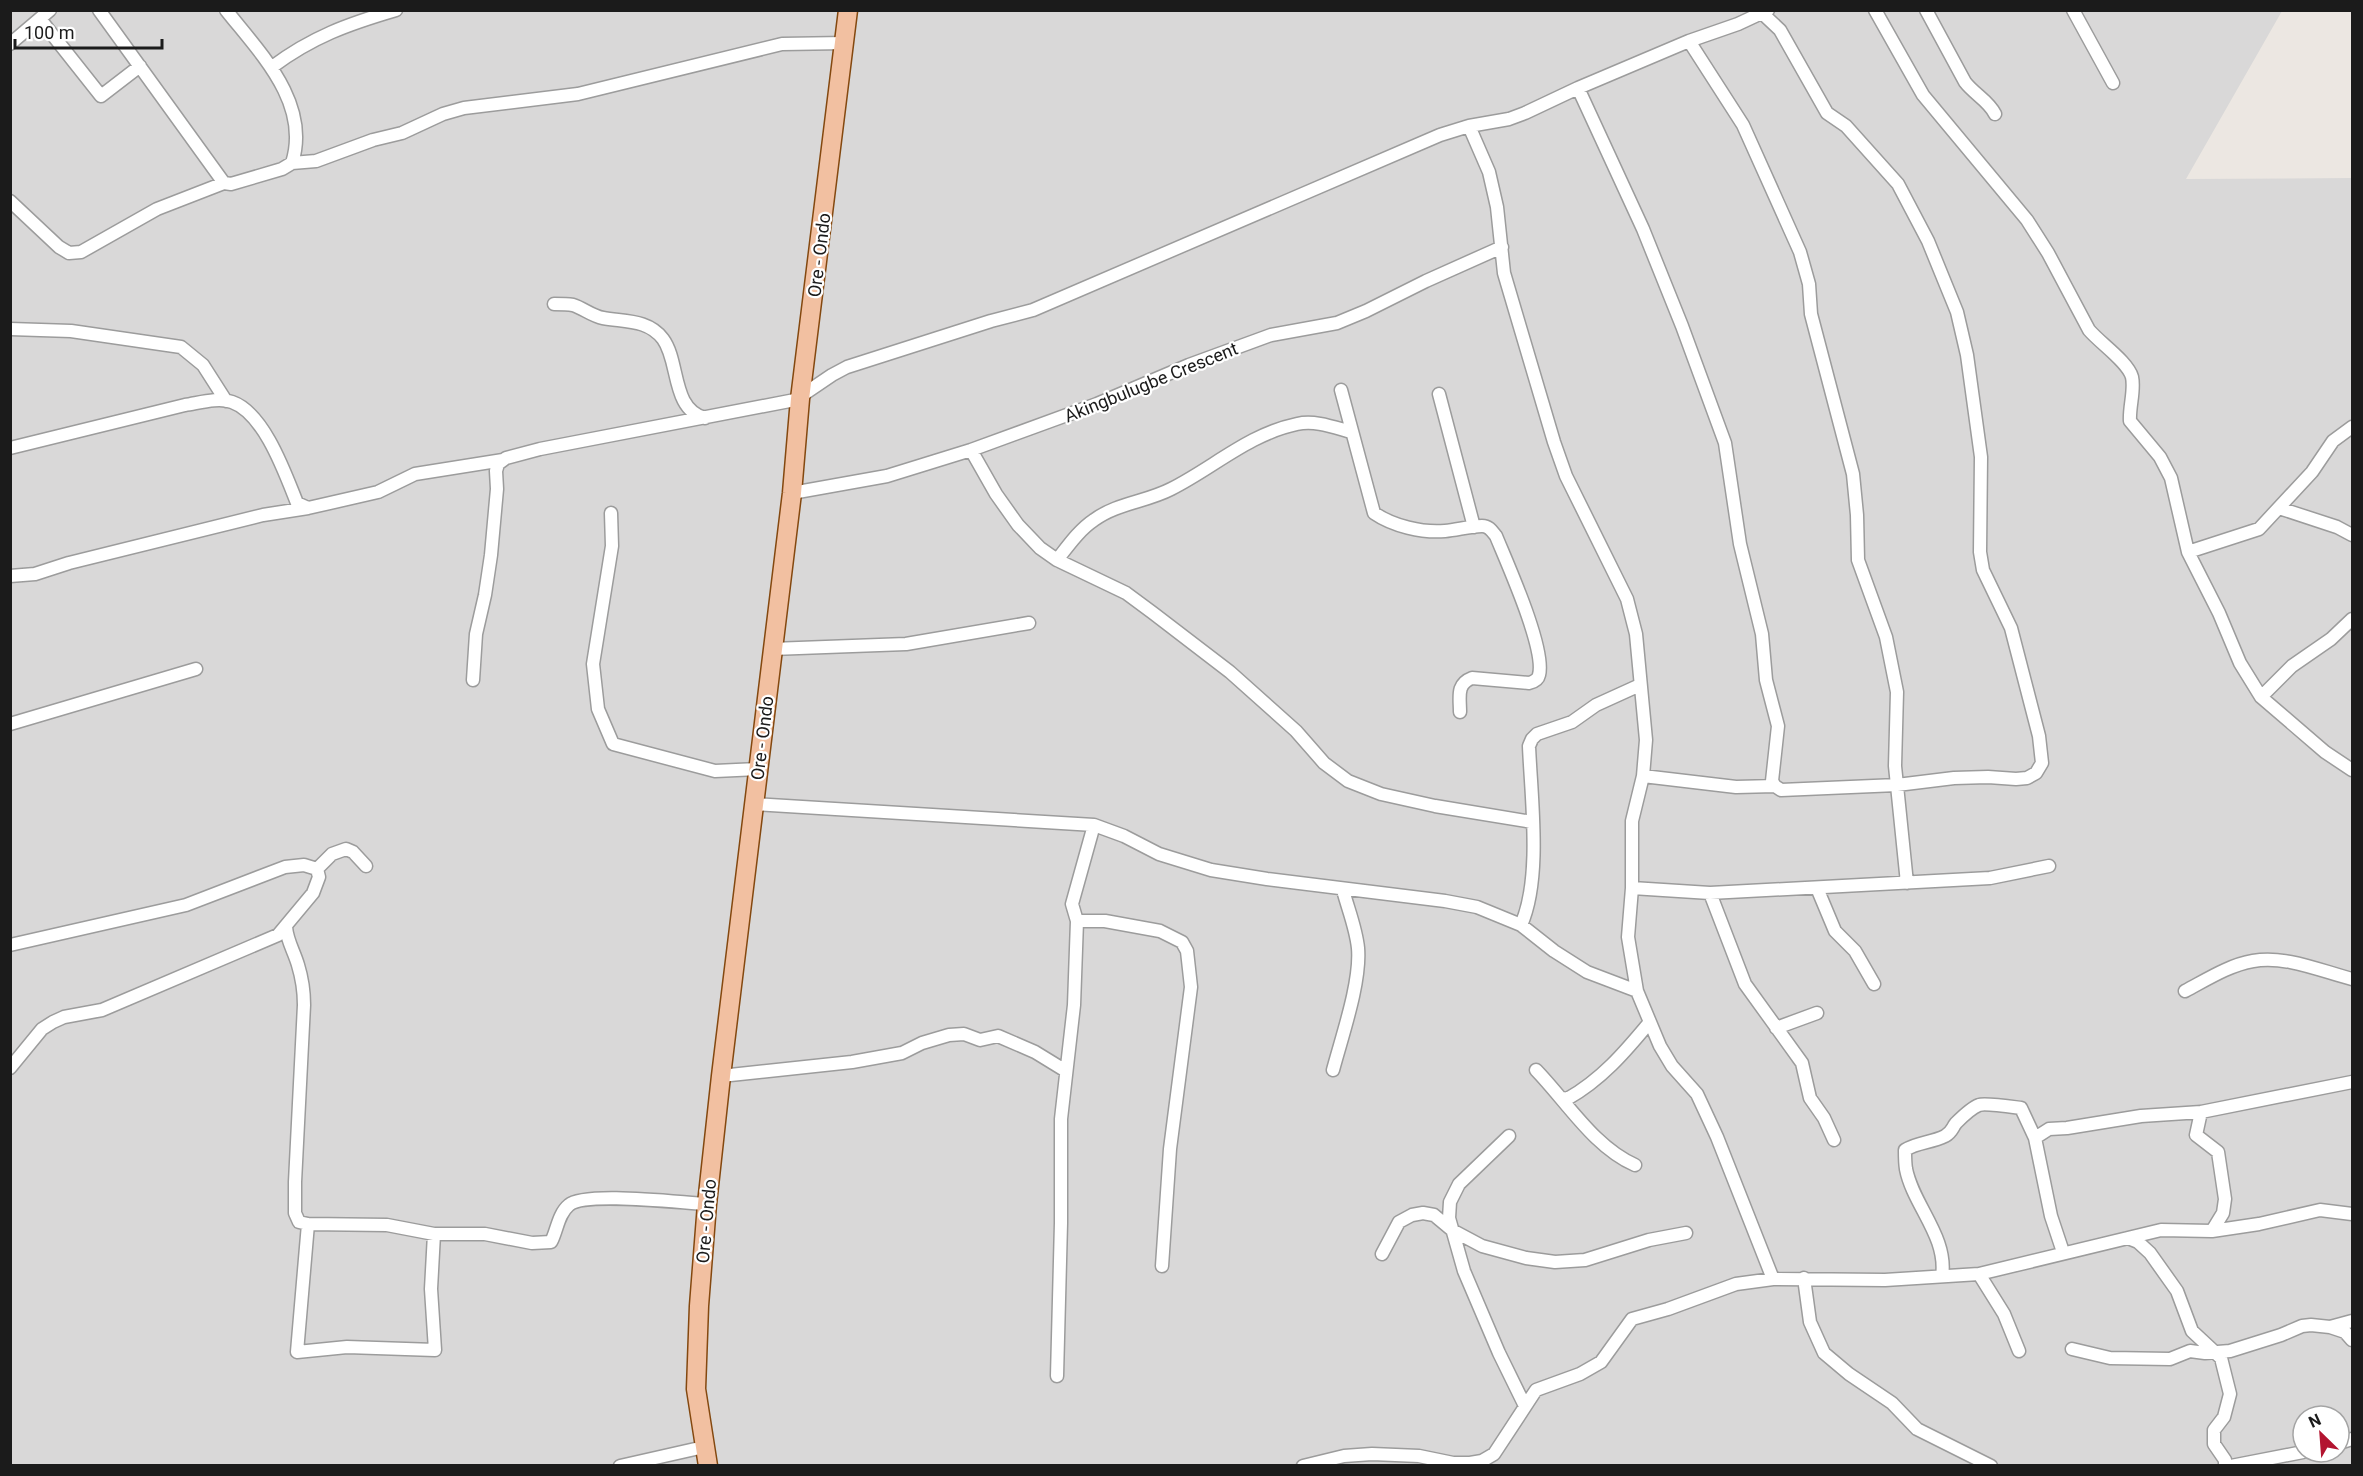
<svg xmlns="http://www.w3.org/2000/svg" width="2363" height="1476" font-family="Roboto,sans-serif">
<rect width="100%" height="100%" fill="#ece7e2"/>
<path fill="#d9d8d8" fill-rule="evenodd" d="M10,11H2282L2186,179L2352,178V1465H11ZM2303,1416H2339V1452H2303Z"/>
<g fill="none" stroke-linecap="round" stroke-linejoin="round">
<defs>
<path id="minor" d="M99,10L224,183
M226,10C260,53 311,103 292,163
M1875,10L1923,95L2027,220L2048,253L2089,330C2100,343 2128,362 2132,377C2135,390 2129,407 2130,421L2160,457L2171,478L2188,552L2219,613L2240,663L2261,697L2325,752L2352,770
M1926,10L1965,82C1974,94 1989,101 1995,114
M2073,10L2113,83
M40,19L101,96L140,66
M1689,41L1743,125L1800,252L1809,284L1811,314L1853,474L1857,515L1858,560L1886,637L1897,692L1895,766L1907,883
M10,44L50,10
M272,67C312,37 348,24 396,10
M1578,88L1643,229L1682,326L1725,443L1740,544L1762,634L1766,680L1778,726L1772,781L1775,786
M1469,126L1489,172L1497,207L1504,273L1554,442L1566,476L1627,599L1636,634L1646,740L1643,776L1632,821V888L1628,937L1637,991L1660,1046L1672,1066L1697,1094L1717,1137L1773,1279
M10,201L59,247L69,253L81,252L157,209L224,183L231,184L282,169L292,163L316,161L373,140L402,133L443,114L464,108L578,94L782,44L845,43
M554,304C560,304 567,304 573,305C583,308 592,316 603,318C624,322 648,319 663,339C680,362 671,409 705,418
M10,329L71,331L181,347L203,365L226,401
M1341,390L1374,513C1393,526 1422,533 1445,531C1457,530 1470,526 1482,526C1489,526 1492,531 1496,536C1507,563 1546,649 1539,675C1538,680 1533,682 1529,683L1472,678C1456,684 1460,697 1460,712
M1439,394L1474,527
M801,396L832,375L847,367L991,321L1033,310L1440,135L1469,126L1509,119L1525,113L1578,88L1689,41L1738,24L1768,10
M10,448L185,405C199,403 218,397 232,402C264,413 285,473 297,503L308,508
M971,450L996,494L1018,525L1040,548L1057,560L1126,593L1153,613L1230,672L1296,731L1324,763L1348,781L1381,794L1435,806L1532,822
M792,493L887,476L971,450L1097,404L1189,365L1271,335L1337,323L1366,311L1426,281L1502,247
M2279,508L2337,527L2352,535
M611,513L612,546L593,664L598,709L613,744L715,771L758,769
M2188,552L2259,529L2312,472L2333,441L2352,427
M1057,560C1068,546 1079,530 1094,520C1117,503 1146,502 1171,489C1213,468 1249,434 1297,424C1315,420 1333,427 1351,432
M10,576L35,574L69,563L263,515L308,508L378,492L415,474L503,460
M772,649L906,644L1029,623
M473,680L476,634L485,595L491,555L497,489L496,471L498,464L506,458L540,449L800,399
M2261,697L2292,666L2331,639L2352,619
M10,724L196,669
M1643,776L1736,787L1775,786L1781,790L1897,785L1954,778L1988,777L2016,779L2027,778L2036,773L2042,763L2039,736L2011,628L1983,570L1980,552L1981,457L1967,355L1957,312L1928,241L1898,184L1846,126L1827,113L1780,30L1763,14
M754,804L1094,825L1124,836L1159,854L1211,870L1267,879L1445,901L1477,907L1521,925L1554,951L1587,972L1637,991
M317,869L332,854L346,849L353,852L366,866
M1632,888L1710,893L1787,889L1990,878L2049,866
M1817,888L1835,931L1855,951L1874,984
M1710,893L1745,984L1802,1063L1810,1098L1824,1118L1834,1140
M1077,921H1105L1160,931L1182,942L1187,951L1191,987L1170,1149L1162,1266
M1521,925C1542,878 1531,797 1529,746L1532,739L1537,734L1572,722L1596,705L1640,685
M286,927C287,941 294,951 298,965C302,978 304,991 304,1005L295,1182V1213L299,1222L308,1224L387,1225L434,1234H485L532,1243L551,1242C557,1231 558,1214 569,1205C585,1191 682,1203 707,1204
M10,945L186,905L285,867L304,865L317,869
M2185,991C2206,980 2229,965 2253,961C2285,955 2321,971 2352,979
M1776,1028L1817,1013
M10,1068L42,1029L53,1022L64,1017L102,1010L278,935L313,893L319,877L317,869
M1333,1070C1342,1036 1361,982 1358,948C1356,928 1348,909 1343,890
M1536,1070C1567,1102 1594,1147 1635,1165
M721,1076L852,1062L902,1053L922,1043L949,1035L964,1034L980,1040L998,1036L1035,1052L1066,1071
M1562,1098L1567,1099C1601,1080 1625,1052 1649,1023
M2201,1112L2196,1135L2218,1152L2225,1199L2223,1213L2212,1231
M1509,1136L1459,1184L1450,1202L1449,1218L1464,1271L1499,1353L1525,1406
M308,1224L297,1352L347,1347L435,1350L431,1289L434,1234
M2128,1238L2138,1242L2150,1253L2177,1291L2192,1331L2221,1358L2230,1394L2224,1417L2214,1430V1444L2225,1460V1466
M2063,1252L2051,1216L2035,1138L2049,1129L2067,1128L2141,1116L2201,1112L2352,1082
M1382,1254L1399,1222L1412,1215L1423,1213L1434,1215L1452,1230L1482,1246L1526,1258L1555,1262L1585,1260L1649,1240L1686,1233
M1979,1274L2004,1314L2019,1351
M1942,1276C1948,1237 1913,1205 1906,1169C1905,1163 1905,1156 1905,1150C1918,1142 1931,1143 1945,1136C1952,1132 1952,1128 1956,1123C1962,1117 1971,1108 1979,1105C1985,1103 2013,1107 2021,1108L2035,1138
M1804,1278L1810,1322L1824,1353L1849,1374L1892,1403L1917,1429L1991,1466
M2330,1327L2352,1321
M2072,1349L2110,1358L2170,1359L2190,1351L2205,1353L2230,1351L2281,1335L2302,1326L2311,1325L2330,1327L2345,1332L2352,1340
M1057,1376L1061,1223V1119L1074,1005L1077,921L1072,904L1094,825
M2339,1443L2352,1439
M620,1466L704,1447
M1303,1466L1344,1456L1372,1454L1419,1456L1453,1463H1470L1482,1461L1494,1454L1536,1390L1580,1374L1601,1362L1632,1319L1668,1309L1736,1284L1773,1279L1885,1280L1979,1274L2161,1230L2212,1231L2259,1224L2320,1210L2352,1214
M2231,1466L2303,1452"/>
<path id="primary" d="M708,1466L696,1389L699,1306L707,1204L721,1076L792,493L800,399L848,10"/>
</defs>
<use href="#minor" stroke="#9c9c9c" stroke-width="15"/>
<use href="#primary" stroke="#84480f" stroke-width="21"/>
<use href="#minor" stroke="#fff" stroke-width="12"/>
<use href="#primary" stroke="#f2c0a1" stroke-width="18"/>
</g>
<g text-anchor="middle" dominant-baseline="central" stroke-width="4.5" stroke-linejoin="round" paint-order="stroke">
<g font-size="18" fill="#1b1b1b" stroke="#fff">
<text transform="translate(819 255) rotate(-83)">Ore - Ondo</text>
<text transform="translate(1151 382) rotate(-22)">Akingbulugbe Crescent</text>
<text transform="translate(762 738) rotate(-83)">Ore - Ondo</text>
<text transform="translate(706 1221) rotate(-85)">Ore - Ondo</text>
</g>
</g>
<rect width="2363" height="1476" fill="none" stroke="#1b1b1b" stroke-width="24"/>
<g transform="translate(2321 1434) rotate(335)"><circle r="28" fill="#ffffff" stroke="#a4a4a4" stroke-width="1.5"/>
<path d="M0-4.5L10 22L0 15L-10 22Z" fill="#b31430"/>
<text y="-9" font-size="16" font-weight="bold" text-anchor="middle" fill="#1b1b1b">N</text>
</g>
<path d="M15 39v9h147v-9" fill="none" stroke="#1b1b1b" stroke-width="3"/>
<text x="24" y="39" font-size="18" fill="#1b1b1b" stroke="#ffffff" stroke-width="4.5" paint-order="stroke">100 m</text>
</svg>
